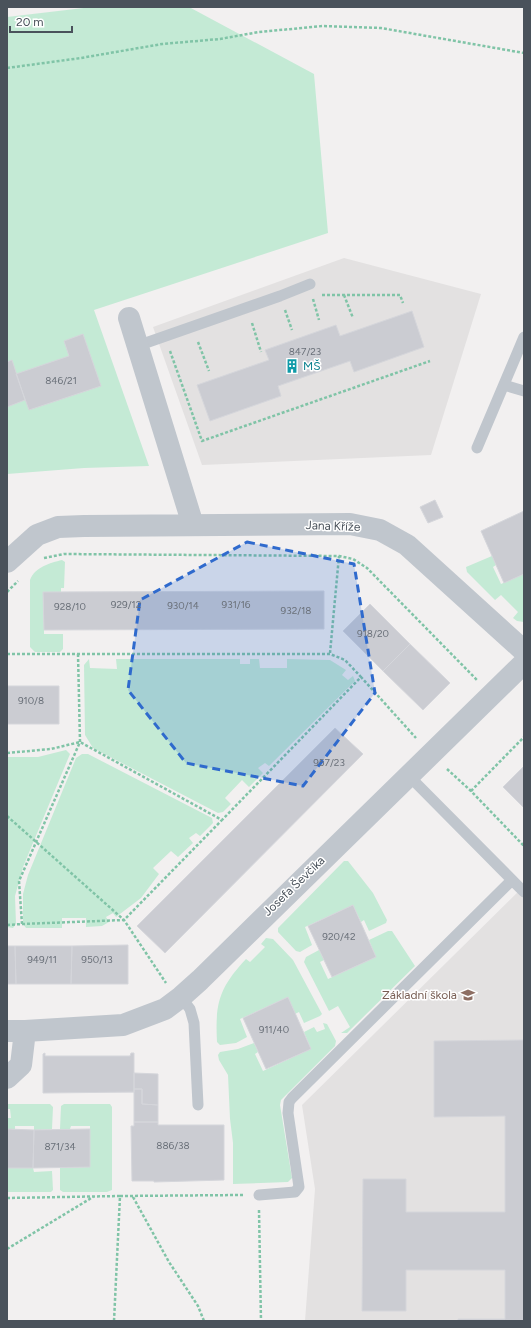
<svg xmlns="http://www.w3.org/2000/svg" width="531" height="1328" font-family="Figtree,sans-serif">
<rect width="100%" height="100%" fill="#f2f0f0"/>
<path fill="#e3e1e1" d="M344,258L481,294L431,455L202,465L153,327Z
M524,886V1321H305L315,1189L302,1105Z"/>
<path fill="#c4ead5" d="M92,7H189L314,74L328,233L94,310L149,466L84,468L7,474V17Z
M492,556L496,565L493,567L501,584L524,574V622L517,621L513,618L518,612L501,595L495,600L467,572L466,567Z
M62,560L65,562L64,588H61V592H43L44,630V634H63V649L60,652H35L30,647V580C35,567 50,563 62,560Z
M89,659L90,668L117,669L116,659H240V664H250V659H259L260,668H287V659L330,660L346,670L342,675L348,680L353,676L355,681L269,766L265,763L258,768L263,773L249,787L242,780L225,798L231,804L223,812L218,813L93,748L85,735L84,665Z
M66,750L70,754L23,867L15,896L16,924L13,928L7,927V757H38Z
M82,754H88L212,818L213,823L200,836L196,833L189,838L193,843L178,857L171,851L153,868L159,874L141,898L116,917L113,913L106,917L109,922L102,926L86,927V918H62V928H26L23,924V894L28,875L76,758Z
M344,861H348L373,893L387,920L386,923L369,931L364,920L361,922L353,905L305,927L312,945L300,952L296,951L278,932V928Z
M388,931H392L415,966L347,1033H341L350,1027L338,1006L329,1011L304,962L306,957L319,950L324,960L320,962L328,979L376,957L369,940Z
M266,938L273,939L293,960L322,1014L320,1016L304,1023L299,1012L295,1014L288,997L240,1019L247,1037L236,1043L220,1045L217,1042C215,1003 219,988 246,959L250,962L265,947L261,944Z
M323,1023L327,1024L336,1041L335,1046L281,1100L280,1105L292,1178L288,1182L233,1184V1143L230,1119L228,1075L219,1060L218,1055L220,1052L238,1049L254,1043L258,1052L255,1054L263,1071L311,1049L304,1032L314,1027L317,1032L325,1029Z
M8,1104H50L53,1107L52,1129L34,1130V1126H15V1129H7V1118H11L10,1109H7Z
M64,1104H110L112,1107V1190L107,1192H63L60,1190V1168L90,1167V1126H71L70,1129H60L61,1106Z
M7,1168H33L34,1172L52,1171L53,1190L51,1192H8Z"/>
<path fill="#cbccd2" stroke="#d5d6db" d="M412,311L424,347L354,372L350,361L278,386L281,396L210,421L197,385L269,360L265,350L336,325L340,336Z
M83,334L101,386L29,410L16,374L69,356L64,341Z
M12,360L25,400L7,407V362Z
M435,500L443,517L428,523L420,507Z
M524,511V574L504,583L481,531Z
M324,591V629L44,630L43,592Z
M370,604L410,644L383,671L343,631Z
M410,644L450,683L423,710L383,671Z
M7,686H59V724H7Z
M335,728L363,754L165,953L137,926Z
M524,766V808L503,787Z
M353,905L376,957L332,977L308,926Z
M128,945V984H71L72,946Z
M7,946H15L16,984H7Z
M15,946H72L71,984H16Z
M288,997L311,1049L266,1069L243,1018Z
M524,1040V1321H458V1319H505V1270H406V1311H362L363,1179H406V1212H505V1116L434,1117V1041Z
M45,1053V1056H130L131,1053H134V1092L43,1093V1054Z
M134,1073L158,1074V1105L142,1104V1089H134Z
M134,1089H142V1104L158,1105V1122H134Z
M134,1122H158V1125H224V1180L154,1182V1181H132L131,1126H134Z
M7,1129L34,1130L33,1168H7Z
M90,1129V1167L33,1168L34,1130Z"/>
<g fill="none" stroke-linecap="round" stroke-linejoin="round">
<path stroke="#80c4a7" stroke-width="2.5" stroke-dasharray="3 2" stroke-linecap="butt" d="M7,68L81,58L162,44L220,39L259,32L323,26L381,28L524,53
M322,295H400L403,303
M344,295L353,318
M313,299L319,320
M285,310L292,330
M252,323L261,352
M198,342L209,371
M170,351L202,441L430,361
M44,558L64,554L339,556L353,559L367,568L477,680
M7,592L18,581
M330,653L339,556
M7,654H330L345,660L361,677
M7,753L51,749L80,742L222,820L361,677L416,738
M447,769L471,791L524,846
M471,791L524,737
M7,816L124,920L166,983
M22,924L124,920L222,820
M7,925L22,924L19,881L80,742L78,654
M120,1196L243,1195
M133,1197L169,1262L198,1306L204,1321
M7,1198L120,1196L114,1321
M259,1210L261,1321
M7,1249L93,1197"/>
<path stroke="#c0c6cd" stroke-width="11" d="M137,346L280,296L310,284
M504,385L524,391
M477,448L524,337
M408,775L524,892
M181,997L190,1009L194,1023L198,1105
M259,1195L295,1192L299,1187L288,1113L289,1102L292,1098L512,880"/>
<path stroke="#c0c6cd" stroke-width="22" d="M129,318L193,525
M7,562L37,535L58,527L84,526L350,524L380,530L407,545L524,651
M7,1031H25L123,1025L165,1009L181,997L200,980L524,663
M7,1078L21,1065L25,1031"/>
</g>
<path fill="#2f6acd" fill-opacity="0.2" stroke="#2f6acd" stroke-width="3" stroke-dasharray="8 5" stroke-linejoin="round" d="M247,542L354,564L375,693L303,786L186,763L128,690L140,600Z"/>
<defs>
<symbol id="building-bare" viewBox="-9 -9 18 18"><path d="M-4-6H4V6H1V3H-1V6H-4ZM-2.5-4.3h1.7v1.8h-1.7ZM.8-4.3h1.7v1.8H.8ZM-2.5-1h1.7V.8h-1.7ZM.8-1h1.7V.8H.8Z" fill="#0f9aa8" stroke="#fff" stroke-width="2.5" paint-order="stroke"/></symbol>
<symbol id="school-bare" viewBox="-9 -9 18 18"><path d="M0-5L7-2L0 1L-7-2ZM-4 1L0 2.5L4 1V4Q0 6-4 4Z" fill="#8d6e63" stroke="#fff" stroke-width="2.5" paint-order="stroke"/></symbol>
</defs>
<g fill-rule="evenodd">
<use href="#building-bare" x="282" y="356" width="20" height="20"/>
<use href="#school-bare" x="458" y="985" width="20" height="20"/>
</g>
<g text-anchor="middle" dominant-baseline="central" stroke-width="3" stroke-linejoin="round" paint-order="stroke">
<g font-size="10" fill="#6a7079">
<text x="305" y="351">847/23</text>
<text x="61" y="380">846/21</text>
<text x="126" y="604">929/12</text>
<text x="236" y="604">931/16</text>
<text x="183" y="605">930/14</text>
<text x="70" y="606">928/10</text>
<text x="296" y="610">932/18</text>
<text x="373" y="633">918/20</text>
<text x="31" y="700">910/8</text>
<text x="329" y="762">957/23</text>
<text x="339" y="936">920/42</text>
<text x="42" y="959">949/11</text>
<text x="97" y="959">950/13</text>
<text x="274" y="1029">911/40</text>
<text x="173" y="1145">886/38</text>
<text x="60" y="1146">871/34</text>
</g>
<g font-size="12" fill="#0d838f" stroke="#fff" text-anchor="start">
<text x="303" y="366">MŠ</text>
</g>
<g font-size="12" fill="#4a525b" stroke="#fff">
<text transform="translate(333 526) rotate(2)">Jana Kříže</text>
<text transform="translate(294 886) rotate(-44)">Josefa Ševčíka</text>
</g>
<g font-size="12" fill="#785e54" stroke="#fff" text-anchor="end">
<text x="457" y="995">Základní škola</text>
</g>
</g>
<rect width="531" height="1328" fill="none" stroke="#4a525b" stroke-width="16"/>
<path d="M10 26v6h62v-6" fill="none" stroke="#4a525b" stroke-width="2"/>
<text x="16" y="26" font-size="12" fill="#4a525b" stroke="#ffffff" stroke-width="3" paint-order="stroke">20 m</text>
</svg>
